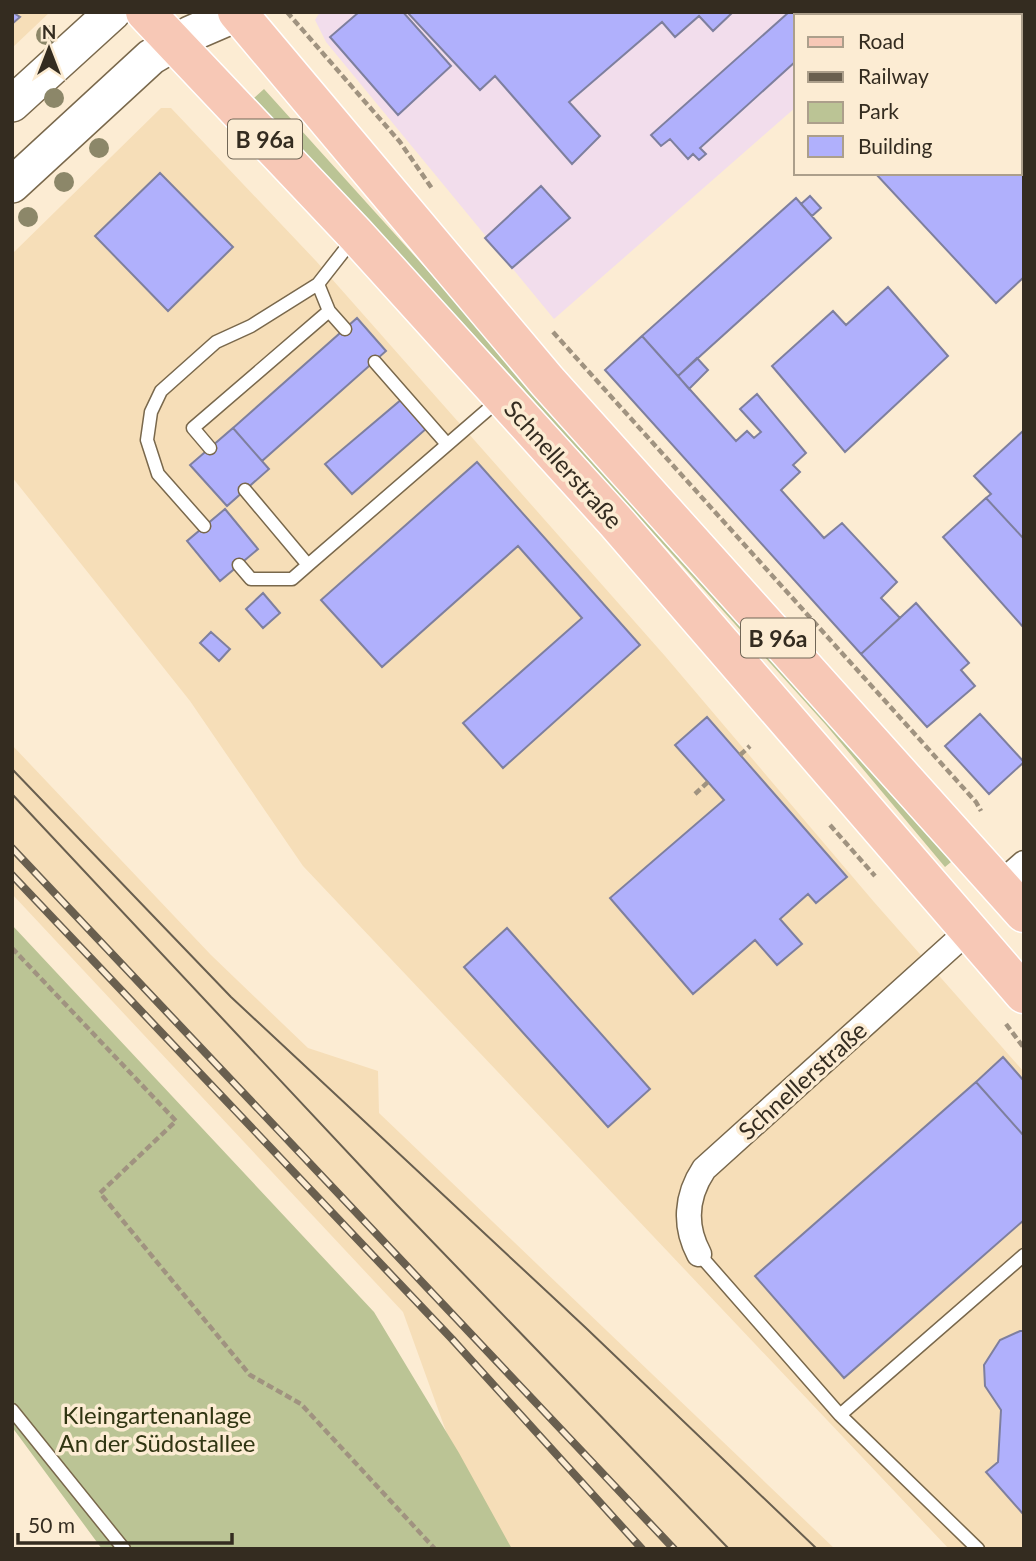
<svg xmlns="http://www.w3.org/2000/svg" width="1036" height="1561" font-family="Lato,sans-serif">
<rect width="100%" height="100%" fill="#fcecd3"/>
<path fill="#f6deb8" d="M12,12H50L12,48Z
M161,108H171L316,261L665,656L874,902L1024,1072V1549H949L303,866L190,701L12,477V254Z
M12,745L211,955L308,1048L378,1071L379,1113L835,1549H501L478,1520L403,1312L12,894Z"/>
<path fill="#f2ddec" d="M320,12H904L900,16H796V107L554,319L326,42L315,20Z"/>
<path fill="#bbc495" d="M264,89L957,857L945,867L826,725L497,360L254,98Z
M12,925L374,1312L459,1453L512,1549H102L12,1427Z"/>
<path fill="#b0b0fc" stroke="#7e7f9e" stroke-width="2" d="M12,12L20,17L12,24Z
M359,12H403L451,66L398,115L330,37Z
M407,12H733L713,31L699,16L675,37L662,22L569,102L600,136L572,164L495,76L480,90Z
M789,12H819L822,16H796V61L700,148L706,154L699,160L693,154L688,159L670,139L661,146L651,135Z
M819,12H851L847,16H822Z
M1020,153L1024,157V277L996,303L875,173H1020Z
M160,173L233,247L168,311L95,236Z
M541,186L570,218L512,268L485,238Z
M810,196L821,208L812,216L801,204Z
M796,198L831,238L678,376L642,336Z
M888,287L948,356L845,452L772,366L833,311L846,325Z
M357,318L386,351L262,461L233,428Z
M642,336L736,441L747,431L754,438L761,432L740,409L757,394L806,453L793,465L800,472L781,490L824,538L842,523L897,582L881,598L900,618L861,654L605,370Z
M697,358L708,370L689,389L678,376Z
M402,399L427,428L352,494L325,464Z
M233,428L269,469L227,506L190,465Z
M1024,430V539L986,498L991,494L974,476Z
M477,462L640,645L503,768L463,723L582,618L518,546L382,667L321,600Z
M986,498L1024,539V628L943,537Z
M225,509L258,549L220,581L187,541Z
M263,593L280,613L263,628L246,609Z
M916,603L969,663L961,670L975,686L927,727L861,654Z
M211,632L230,649L219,661L200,643Z
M980,714L1024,762L989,794L945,746Z
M707,717L847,877L816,903L808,894L780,919L802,944L777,965L755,940L693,994L610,898L724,800L675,745Z
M507,928L650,1089L608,1127L464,967Z
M1003,1057L1024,1081V1136L976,1082Z
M976,1082L1024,1136V1220L844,1378L755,1276Z
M1020,1331H1024V1515L986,1472L998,1462L1001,1410L985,1386L984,1365L1000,1340Z"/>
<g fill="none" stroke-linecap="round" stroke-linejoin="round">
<defs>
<path id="service" d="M318,284L329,311L345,329
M375,362L446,443
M210,448L193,428L329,311
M245,490L308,565L500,399
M204,526L158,474L147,440L151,412L161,391L216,342L251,326L318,284L354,238
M239,565L251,579H292L308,565
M699,1254L840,1415L1024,1255
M12,1410L124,1549
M840,1415L978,1549"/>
<path id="minor" d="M999,885L1024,863
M699,1254C684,1226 686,1196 704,1169L968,931"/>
<path id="secondary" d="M12,104L113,12
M12,185L151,57L190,34L241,12"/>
<path id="primary" d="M145,12L356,235L617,523L1024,994
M237,12L547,381L1024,913"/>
</defs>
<use href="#service" stroke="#79684c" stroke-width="15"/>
<use href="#minor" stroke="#79684c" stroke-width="27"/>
<use href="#secondary" stroke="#79684c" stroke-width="38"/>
<use href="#primary" stroke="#fff" stroke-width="41"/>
<path stroke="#a09380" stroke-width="4.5" stroke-dasharray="7 3.5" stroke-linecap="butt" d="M287,12L400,142L433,190
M553,332L976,802L981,811
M740,755L750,746
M695,794L708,782
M830,825L875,876
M12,948L176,1121L100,1193L250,1375L301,1404L435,1549
M1006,1024L1024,1048"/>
<use href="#service" stroke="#fff" stroke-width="12"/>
<use href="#minor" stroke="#fff" stroke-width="24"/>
<use href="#secondary" stroke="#fff" stroke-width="35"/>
<use href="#primary" stroke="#f7c8b6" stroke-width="38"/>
<path stroke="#695f4f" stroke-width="2" d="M12,769L231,997L586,1328L817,1549
M12,794L397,1205L729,1549"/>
<defs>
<path id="rail" d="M12,848L674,1549
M12,875L452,1339L642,1549"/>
</defs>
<use href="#rail" stroke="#695f4f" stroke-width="8"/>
<use href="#rail" stroke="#fcecd3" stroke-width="5" stroke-dasharray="16" stroke-linecap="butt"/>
</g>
<g fill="#8c8769">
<circle cx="46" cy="35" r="10"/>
<circle cx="54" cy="98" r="10"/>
<circle cx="99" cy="148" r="10"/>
<circle cx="64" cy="182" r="10"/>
<circle cx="28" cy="217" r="10"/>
</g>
<g text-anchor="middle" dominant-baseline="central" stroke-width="7" stroke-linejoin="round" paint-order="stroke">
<g fill="#fcecd3" stroke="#706656" stroke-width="2">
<rect x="228" y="119.5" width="74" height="39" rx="5"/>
<rect x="741" y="618.5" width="74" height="39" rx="5"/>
</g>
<g font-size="23" font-weight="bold" fill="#342c20">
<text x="265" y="139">B 96a</text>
<text x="778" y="638">B 96a</text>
</g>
<g font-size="24" fill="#342c20" stroke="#fcecd3">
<text transform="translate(564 464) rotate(48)">Schnellerstraße</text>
<text transform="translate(802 1080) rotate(-42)">Schnellerstraße</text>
</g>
<g font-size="24" fill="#303512" stroke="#fcecd3">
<text x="157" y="1414">Kleingartenanlage<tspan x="157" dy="28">An der Südostallee</tspan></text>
</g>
</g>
<rect width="1036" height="1561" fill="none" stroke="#342c20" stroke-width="28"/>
<rect x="794" y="14" width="228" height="161" fill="#fcecd3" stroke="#ac9f8b" stroke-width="2"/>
<rect x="808" y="37" width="35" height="10" fill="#f7c8b6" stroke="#ac9f8b" stroke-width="2"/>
<text x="858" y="49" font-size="21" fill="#342c20">Road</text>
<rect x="808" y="72" width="35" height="10" fill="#695f4f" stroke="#ac9f8b" stroke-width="2"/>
<text x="858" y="84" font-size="21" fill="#342c20">Railway</text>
<rect x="808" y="102" width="35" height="21" fill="#bbc495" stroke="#ac9f8b" stroke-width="2"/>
<text x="858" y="119" font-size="21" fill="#342c20">Park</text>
<rect x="808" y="136" width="35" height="21" fill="#b0b0fc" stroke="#ac9f8b" stroke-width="2"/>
<text x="858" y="154" font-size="21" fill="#342c20">Building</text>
<g transform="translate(49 49)" stroke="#fcecd3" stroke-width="5" paint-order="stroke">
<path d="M0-5L12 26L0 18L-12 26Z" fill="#342c20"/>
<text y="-10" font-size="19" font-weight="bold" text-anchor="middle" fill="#342c20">N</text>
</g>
<path d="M18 1533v10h214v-10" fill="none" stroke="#342c20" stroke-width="3.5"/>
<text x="28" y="1533" font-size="21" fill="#342c20" stroke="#fcecd3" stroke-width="5" paint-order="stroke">50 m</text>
</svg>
